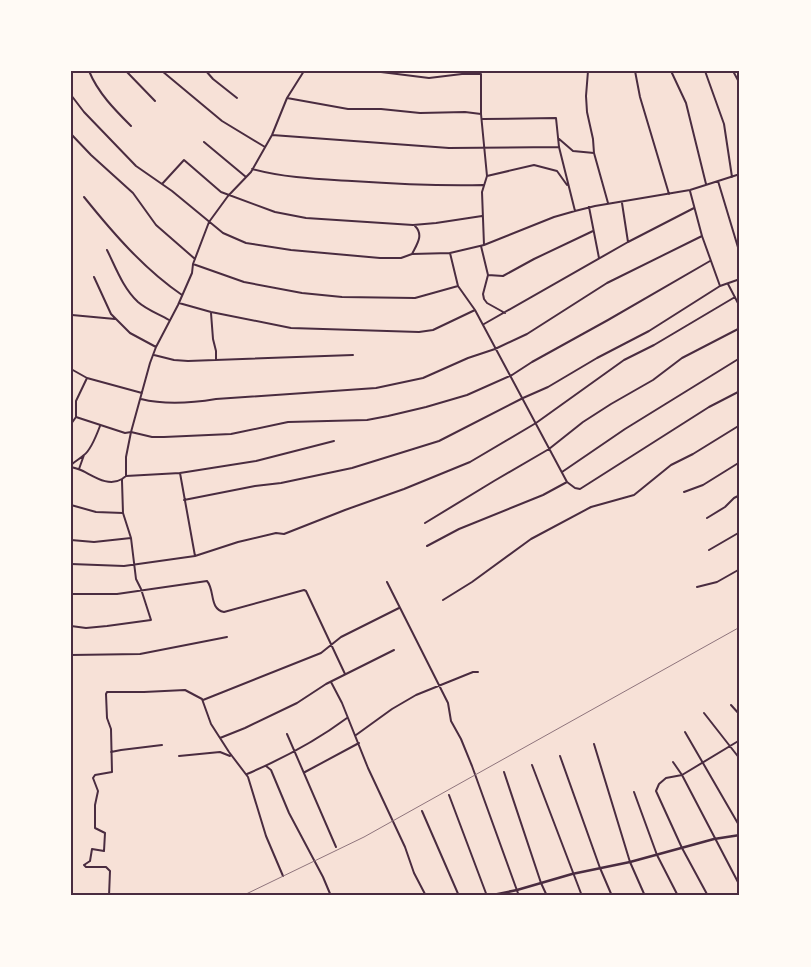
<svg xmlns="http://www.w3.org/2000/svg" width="811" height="967" font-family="Quicksand,sans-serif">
<rect width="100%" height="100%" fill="#f7e1d7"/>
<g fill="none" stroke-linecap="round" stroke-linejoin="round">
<path stroke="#4a2c40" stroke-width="2" d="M89,71C98,93 115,110 131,126
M126,71L155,101
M162,71L222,121L265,147
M206,71L213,79L237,98
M373,71L429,78L462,74H481V114L487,176L482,192L484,245
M588,71L586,96L587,112L593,139L594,153L608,203
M635,71L640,97L669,194
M671,71L686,103L706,184
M705,71L724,124L732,177
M733,71L740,84
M71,95L84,112L136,166L172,191L223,233L246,243L291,250L380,258H401L412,254L450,253L484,245L554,217L575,211L595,206L690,190L740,174
M287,98L348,109H381L420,113L465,112L481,114
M483,119L556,118L559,147L575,211
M71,134L91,155L133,193L156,225L195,259
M272,135L449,148L559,147
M558,138L573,151L594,153
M204,142L246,177
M252,169C285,178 318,179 352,181C395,184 439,186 483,185
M487,176L534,165L557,171L567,185
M718,181L740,254
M162,184L184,160L221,192L275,212L306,218L413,225L436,223L482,216
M690,191L702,236L720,286
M84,197C113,233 144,269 182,295
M622,203L628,242
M589,207L599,258
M481,246L488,275L483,294L484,299L487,303L505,313
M107,250C116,268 123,288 138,302C147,310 159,314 169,320
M450,253L458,286L475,310L567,482
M412,254C417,244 424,235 415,226
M193,264L244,282L302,293L342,297L415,298L458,286
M488,275L503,276L534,259L593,231
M94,277L111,314L130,333L156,347
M728,284L740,307
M179,303L211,312L291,328L419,332L433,330L475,310
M211,313L213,339L216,351V360
M72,315L115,319
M484,324L628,242L694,208
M154,355L174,360L188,361L353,355
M71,369L87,378L142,393
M141,399C165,405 192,403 216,399L376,388L423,378L468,358L495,349L527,334L607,283L702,236
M76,417L125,433L131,432L152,437H164L231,434L288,422L367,420L388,416L426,407L467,395L512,375L532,362L608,320L710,261
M71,424L76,417V401L87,378
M71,465C75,461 80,459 84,455C91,450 97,434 100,426
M71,467C75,468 79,469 83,471C95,477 109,487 122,479
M79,469L84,455
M562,472L625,429L740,358
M180,473L195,556
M126,476L180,473L256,461L334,441
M684,492L703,485L740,462
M184,500L255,486L281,483L352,468L439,441L523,398L548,387L597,358L649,331L720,286L740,279
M71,505L96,512L123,513
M707,518L725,507L734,498L740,495
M425,523L494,481L549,449L583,422L611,404L653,380L682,358L740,328
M71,540L94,542L131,538
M427,546L459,529L543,495L567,482L575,488L580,489L709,407L740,391
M709,550L740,532
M71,564L124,566L195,556L238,542L276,533L284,534L345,510L404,489L470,462L536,423L624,360L654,345L735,297
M387,582L448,703L451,721L461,739L472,766L519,896
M697,587L717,582L740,569
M71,594H117L207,581C215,590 209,609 224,612L304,590L306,591L345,674
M443,600L472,582L531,539L591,507L634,495L671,465L693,454L740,425
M71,626L86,628L107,626L151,620L141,589L136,579L131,538L123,513L122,481V479L126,476V457L131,432L150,363L156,347L178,305L192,273L193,264L209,222L228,196L251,172L272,135L287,98L304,71
M71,655L140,654L227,637
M331,682L342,703L368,768L405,847L414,873L426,896
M203,700L321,653L341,637L399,608
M731,705L740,715
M704,713L740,759
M685,732L740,827
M287,734L336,847
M356,735L392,709L416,695L473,672H478
M220,738L245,728L297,703L326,684L394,650
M594,744L630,862L645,896
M111,752L121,750L162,745
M179,756L220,752L230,756
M560,756L600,868L612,896
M673,762L682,775L740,886
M532,765L582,896
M266,766L271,770L289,813L323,877L331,896
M305,772L359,743
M504,772L541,883L547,896
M247,774C282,759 316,741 347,718
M634,792L657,855L678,896
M449,795L487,896
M422,811L459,896
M109,896L110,871L106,867H86L84,865L90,861L92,849L104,851L105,833L95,828V805L98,791L93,778L95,775L112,772L111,729L107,718L106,694L107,692H144L185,690L202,699L211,724L229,752L248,777L266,836L283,876
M708,896L682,848L656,791L659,784L666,778L682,775L740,740"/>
<path stroke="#4a2c40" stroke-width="2.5" d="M488,896L517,890L572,874L630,862L714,839L740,835"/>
<path stroke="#8f747c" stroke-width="1" d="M242,896L364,837L740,627"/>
</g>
<rect width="811" height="967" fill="none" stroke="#fffaf5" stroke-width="145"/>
<rect x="72" y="72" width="666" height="822" fill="none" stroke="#4a2c40" stroke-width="2"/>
</svg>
